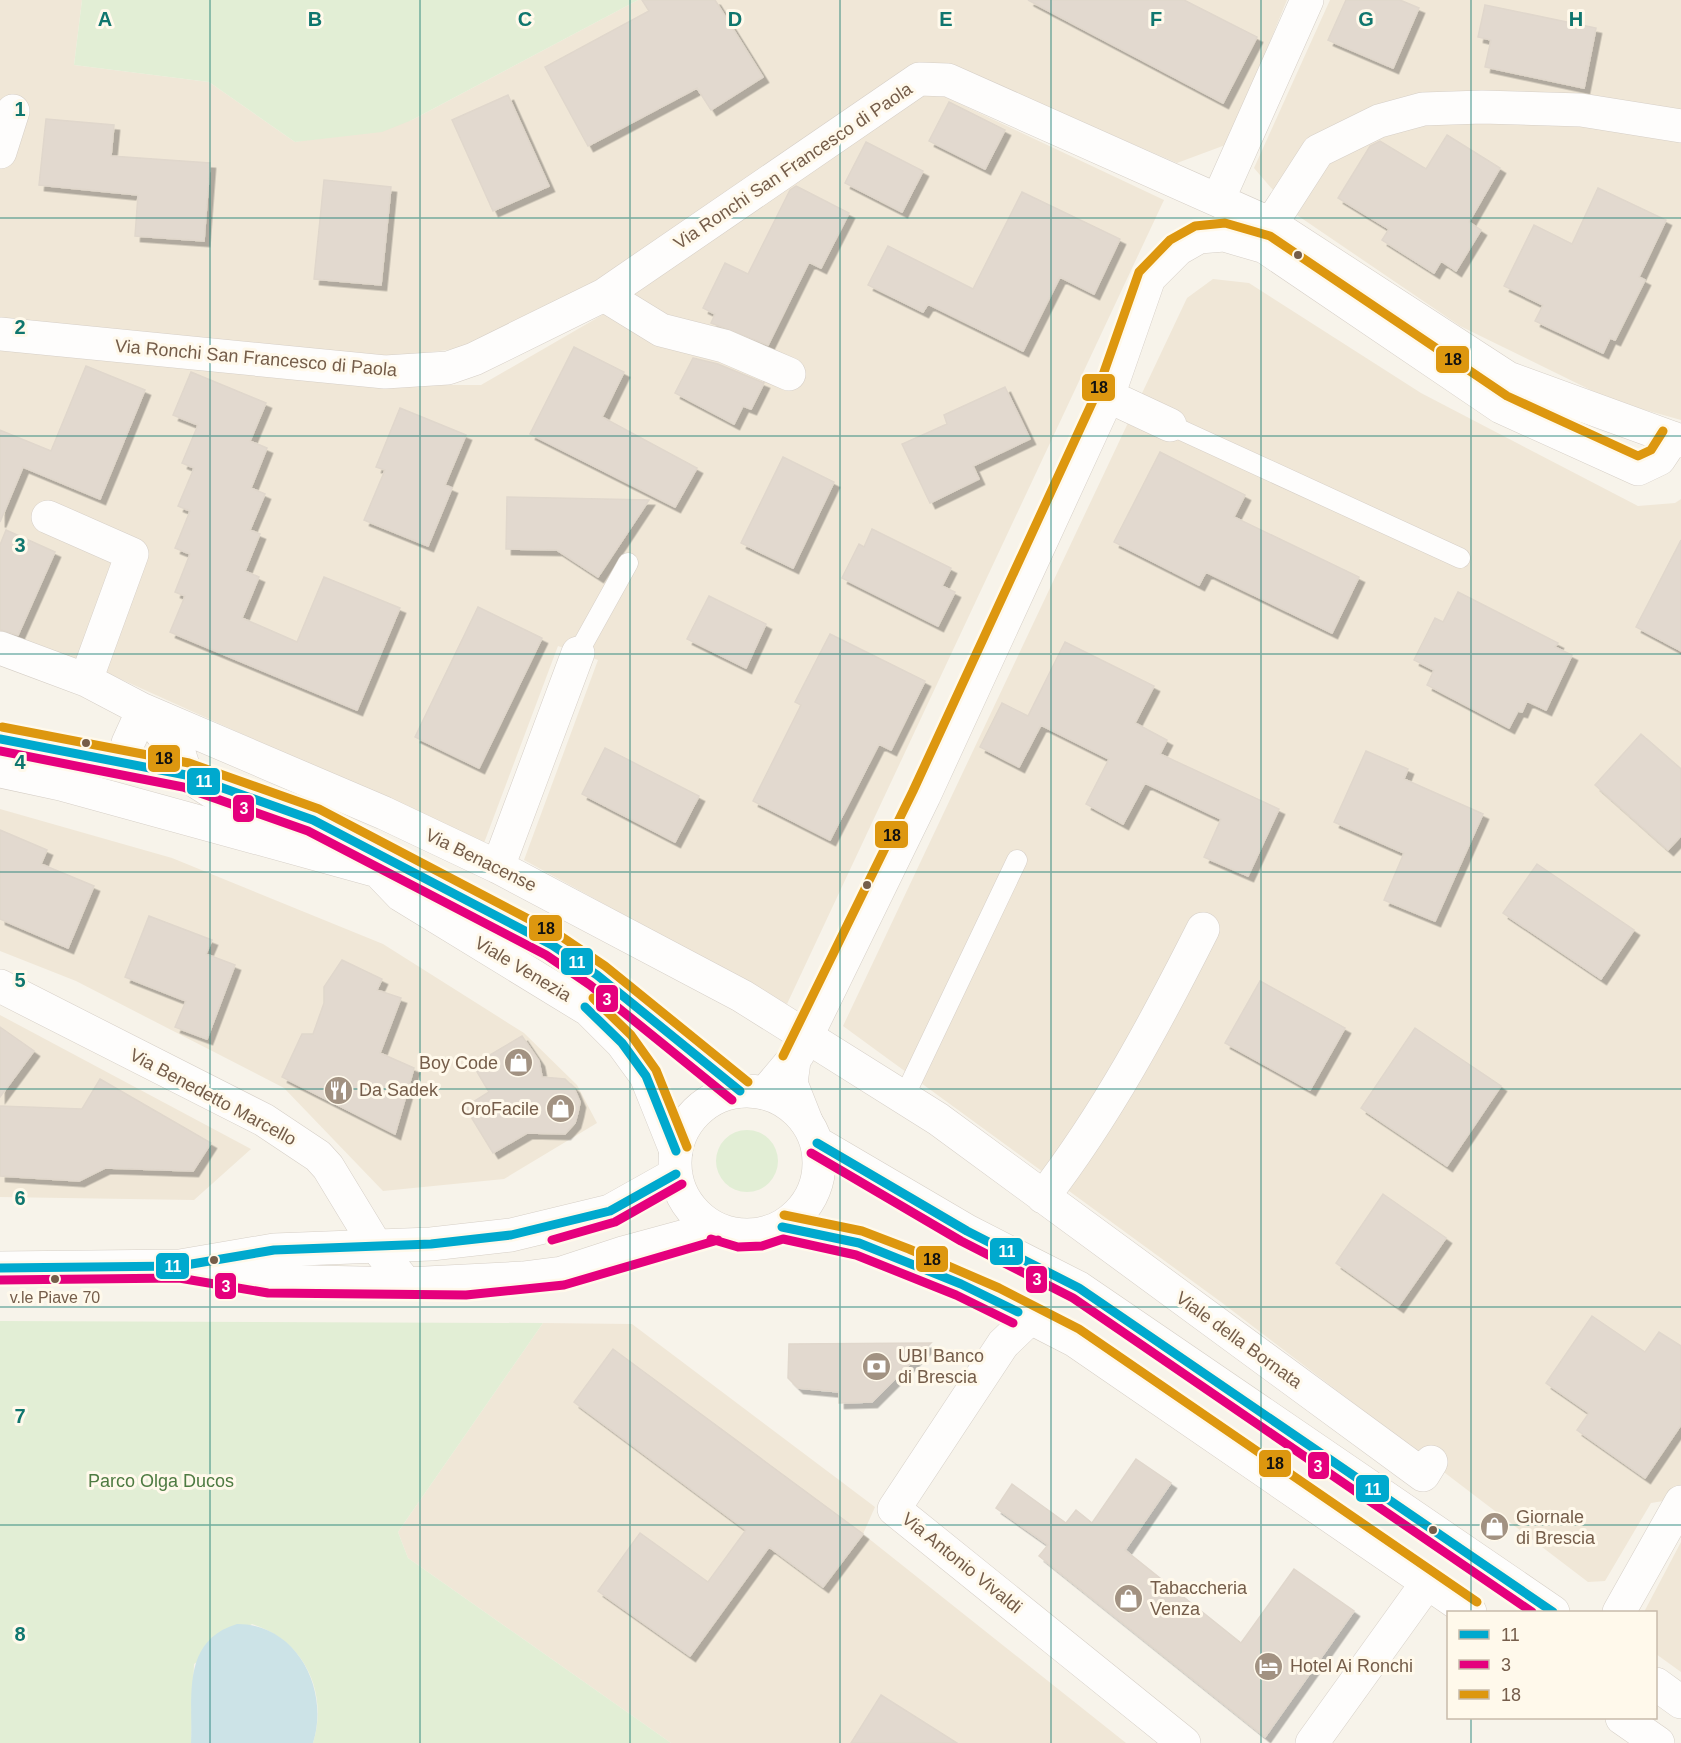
<svg xmlns="http://www.w3.org/2000/svg" width="1681" height="1743" font-family="Arial,sans-serif">
<defs>
<filter id="shadow"><feDropShadow dx="5.5" dy="5.5" stdDeviation="0" flood-color="#0004"/></filter>
</defs>
<rect width="100%" height="100%" fill="#f7f3ea"/>
<path fill="#f0e7d7" d="M0,0H82L74,65L209,82L295,142L412,120L638,0H1287L1228,144L1177,163L955,67L922,62L588,292L462,348L392,357L0,322Z
M1330,0H1681V420L1613,401L1460,326L1291,211L1254,168Z
M922,94L941,95L1164,200L787,1004L524,860L598,660L558,646L484,843L116,677L0,632V346L385,385H481L616,307Z
M1213,279L1249,283L1421,393L1638,506L1675,503L1681,499V1490L1676,1499L1651,1503L1605,1581L1588,1582L1221,1302L843,1026L1187,298Z
M0,809L172,858L383,944L524,1033L577,1085L597,1123L504,1179L383,1191L284,1088L76,981L0,951Z
M0,1015L251,1149L194,1200L0,1197Z
M543,1323L632,1324L875,1507L863,1534L1126,1743H671L408,1558L398,1532Z
M1681,1542V1672L1656,1654V1612H1644Z"/>
<path fill="#e2eed5" d="M82,0H638L412,120L382,132L295,142L209,82L74,65Z
M716 1161a31 31 0 1 1 62 0a31 31 0 1 1-62 0Z
M0,1321L543,1323L398,1532L408,1558L671,1743H313C329,1692 304,1640 252,1624L194,1664L191,1743H0Z"/>
<path fill="#cce3e7" d="M237,1624C297,1624 330,1690 313,1743H191C193,1696 181,1641 237,1624Z"/>
<path fill="#e2d9cf" stroke="#e0d7cc" stroke-width="1.5" filter="url(#shadow)" d="M642,0H715L763,77L711,110L697,88L588,146L545,67L649,11Z
M1028,0H1184L1257,37L1223,103Z
M1346,0H1400L1419,8L1393,68L1328,40Z
M1485,5L1596,28L1584,88L1485,67L1491,40L1478,37Z
M508,95L549,186L493,211L452,120Z
M949,102L1005,130L985,169L929,141Z
M46,119L114,125L111,156L210,163L204,241L135,236L138,195L39,185Z
M1447,135L1500,168L1469,222L1481,230L1456,271L1441,261L1434,273L1382,240L1389,229L1338,198L1370,146L1380,141L1426,169Z
M866,142L923,171L902,212L845,183Z
M324,180L391,187L381,285L314,279Z
M796,186L849,213L821,268L809,262L768,345L711,323L715,314L703,308L725,263L748,274L790,190Z
M1598,188L1666,220L1639,277L1645,280L1615,340L1610,338L1603,353L1535,321L1543,305L1504,286L1534,225L1572,244Z
M1022,192L1120,239L1094,294L1060,277L1023,351L928,304L923,312L868,285L888,246L973,289Z
M574,347L624,372L602,417L697,468L675,507L530,434Z
M693,358L718,364L764,383L751,409L743,406L734,424L675,393Z
M86,366L145,390L100,499L23,467L0,522V430L51,451Z
M191,372L266,403L250,441L267,448L251,488L265,494L250,530L260,534L245,571L259,577L242,618L297,642L324,577L400,608L357,710L170,632L185,596L175,592L190,554L175,548L190,511L178,506L194,468L182,463L198,425L173,415Z
M1005,387L1030,439L973,466L979,479L930,503L902,444L947,424L944,415Z
M400,408L466,435L445,485L452,488L428,546L364,520L385,470L376,467Z
M1160,452L1245,495L1234,517L1359,577L1332,633L1206,572L1199,585L1114,542Z
M783,457L834,482L793,568L741,543Z
M507,497L649,500L598,577L557,550L506,549Z
M872,529L951,568L942,586L955,592L938,626L842,578L859,544L864,547Z
M6,530L55,552L18,635L0,630V545Z
M1681,540V651L1636,627Z
M1458,592L1558,643L1555,647L1572,655L1546,710L1527,701L1522,712L1518,711L1509,728L1427,685L1434,670L1414,660L1435,618L1443,622Z
M709,596L766,624L746,668L687,639Z
M478,607L542,638L479,768L415,737Z
M830,634L925,681L891,750L879,744L830,840L753,801L801,705L795,702Z
M1065,642L1154,686L1135,723L1167,740L1160,754L1279,809L1248,876L1204,857L1221,819L1145,783L1123,824L1086,804L1109,759L1041,725L1019,767L980,747L1002,703L1028,716Z
M1641,734L1681,769V836L1668,850L1595,785Z
M605,748L699,796L675,842L582,794Z
M1366,751L1408,769L1404,779L1483,814L1435,921L1384,900L1404,853L1334,822Z
M0,830L47,850L41,864L94,886L68,948L0,919Z
M1537,864L1634,930L1601,979L1503,913Z
M149,916L212,940L206,954L235,965L207,1039L175,1027L186,1001L125,977Z
M342,960L382,979L377,990L401,998L380,1053L414,1068L395,1134L282,1077L302,1034H313L324,1003V987Z
M1260,981L1345,1028L1310,1090L1225,1043Z
M0,1027L34,1051L0,1097Z
M1415,1028L1501,1086L1447,1166L1361,1108Z
M522,1036L539,1061L542,1077L565,1079L574,1088L580,1102L578,1112L575,1123L565,1134L527,1133L493,1153L465,1107L489,1092L473,1065Z
M100,1079L211,1143L193,1171L105,1168L79,1181L0,1176V1106L82,1109Z
M1383,1194L1446,1238L1398,1307L1336,1263Z
M1592,1316L1645,1352L1659,1332L1681,1346V1425L1645,1478L1577,1430L1589,1413L1546,1383Z
M931,1343L872,1402L839,1403V1392L798,1388L788,1378L789,1344Z
M613,1349L863,1534L823,1587L769,1547L690,1656L598,1591L640,1533L708,1582L746,1530L574,1402Z
M1136,1459L1171,1483L1125,1550L1241,1643L1294,1569L1354,1611L1265,1737L1039,1556L1048,1545L996,1508L1012,1484L1066,1523L1076,1510L1092,1523Z
M881,1695L957,1743H851Z"/>
<g fill="none" stroke-linecap="round" stroke-linejoin="round">
<defs>
<path id="service" d="M1170,425L1460,558
M578,653L628,563
M904,1097L1017,860"/>
<path id="minor" d="M0,152L13,111
M1218,200L1307,0
M1271,224L1508,378L1681,441
M604,295L661,330L724,346L789,374
M0,334L385,372L448,368L474,359L604,295L919,79L948,80L1271,224L1318,151L1379,121L1423,109L1482,107L1581,110L1681,126
M1108,396L1170,425
M48,517L132,554L86,680
M0,648L86,680L143,710L384,813L498,867L742,996L938,1119L1423,1475L1431,1462
M125,762L128,743L143,710L180,756L186,775L234,806L319,845
M498,867L578,653
M0,986L264,1120L318,1156L328,1167L376,1246L406,1284
M794,1061L791,1083L806,1121
M765,1093L798,1054L924,796L1108,396L1149,278L1178,249L1199,237L1224,235L1265,247L1501,407L1638,469L1659,459L1673,438
M1043,1197C1107,1114 1156,1022 1203,929
M1030,1318L1003,1344L894,1509L1184,1743
M1619,1612L1681,1502
M1312,1743L1427,1583"/>
<path id="tertiary" d="M0,739L186,775L313,820L552,945L597,975L740,1091
M0,771L61,784L378,871L401,895L589,1010L622,1043L646,1076L676,1151"/>
<path id="secondary" d="M675 1163a72 72 0 1 1 144 0a72 72 0 1 1-144 0Z
M817,1143L967,1231L1079,1288L1553,1612
M782,1227L859,1243L905,1260L994,1299L1074,1340L1470,1612
M0,1268L180,1266L274,1250L431,1244L511,1235L610,1211L676,1174
M205,1271L269,1281L406,1284L523,1278L562,1273L623,1253L715,1228
M1656,1684L1681,1702
M1622,1718L1658,1743"/>
</defs>
<use href="#service" stroke="#d6cfc7" stroke-width="21"/>
<use href="#minor" stroke="#d6cfc7" stroke-width="34"/>
<use href="#tertiary" stroke="#d6cfc7" stroke-width="34"/>
<use href="#secondary" stroke="#d6cfc6" stroke-width="34"/>
<use href="#service" stroke="#fefdfc" stroke-width="20"/>
<use href="#minor" stroke="#fefdfc" stroke-width="33"/>
<use href="#tertiary" stroke="#fefdfc" stroke-width="33"/>
<use href="#secondary" stroke="#fefdfc" stroke-width="33"/>
<defs>
<path id="bus-1" d="M0,739L186,775L313,820L552,945L597,975L740,1091
M585,1007L622,1043L646,1076L676,1151
M817,1143L967,1231L1079,1288L1553,1612
M782,1227L859,1243L961,1284L1018,1312
M0,1268L180,1266L274,1250L431,1244L511,1235L610,1211L676,1174"/>
<path id="bus-2" d="M0,751L183,787L308,831L546,955L590,985L732,1100
M811,1153L961,1241L1073,1298L1532,1612
M711,1239L738,1247L762,1246L783,1239L856,1255L956,1295L1013,1323
M552,1240L615,1222L682,1184
M0,1280L179,1278L268,1293L466,1295L564,1285L718,1240"/>
<path id="bus-3" d="M2,727L189,763L319,809L559,935L605,966L748,1082
M593,998L631,1035L656,1070L687,1147
M783,1056L913,791L1097,392L1139,272L1170,240L1195,226L1225,223L1270,236L1507,396L1638,456L1651,450L1663,431
M784,1215L862,1231L909,1249L999,1288L1079,1329L1477,1602"/>
</defs>
<use href="#bus-1" stroke="#fff9eb" stroke-width="14"/>
<use href="#bus-2" stroke="#fff9eb" stroke-width="14"/>
<use href="#bus-3" stroke="#fff9eb" stroke-width="14"/>
<use href="#bus-1" stroke="#00a9ce" stroke-width="9"/>
<use href="#bus-2" stroke="#e5007d" stroke-width="9"/>
<use href="#bus-3" stroke="#dd970f" stroke-width="9"/>
</g>
<path fill="none" stroke="#0f766e" stroke-width="1.5" stroke-opacity="0.55" d="M210,0V1743M420,0V1743M630,0V1743M840,0V1743M1051,0V1743M1261,0V1743M1471,0V1612M0,218H1681M0,436H1681M0,654H1681M0,872H1681M0,1089H1681M0,1307H1681M0,1525H1681M1471,1718V1743"/>
<defs>
<symbol id="shop-disc" viewBox="-11 -11 22 22"><circle r="9.5" fill="#a29282" stroke="#fff9eb"/><path d="M-5-2.5h2.3a2.7 3.5 0 0 1 5.4 0H5L5.5 6h-11ZM-1.5-2.5h3a1.5 2.3 0 0 0-3 0Z" fill="#fff"/></symbol>
<symbol id="restaurant-disc" viewBox="-11 -11 22 22"><circle r="9.5" fill="#a29282" stroke="#fff9eb"/><path d="M-5-6h1v4h1v-4h1v4h1v-4h1v5L-1.5 .5V6h-2V.5L-5-1ZM5-6V6H3V1.5H1.5Q1.5-4 5-6Z" fill="#fff"/></symbol>
<symbol id="bank-disc" viewBox="-11 -11 22 22"><circle r="9.5" fill="#a29282" stroke="#fff9eb"/><path d="M-6-4H6V4H-6ZM0-2.3a2.3 2.3 0 1 0 0 4.6a2.3 2.3 0 1 0 0-4.6Z" fill="#fff"/></symbol>
<symbol id="hotel-disc" viewBox="-11 -11 22 22"><circle r="9.5" fill="#a29282" stroke="#fff9eb"/><path d="M-6-4.5h1.5V1H6V5H4.5V3h-9V5H-6ZM-4 0a1.8 1.8 0 1 1 3.6 0ZM.5 0V-2.5h3Q6-2.5 6 0Z" fill="#fff"/></symbol>
</defs>
<g fill-rule="evenodd">
<use href="#shop-disc" x="502" y="1046" width="33" height="33"/>
<use href="#restaurant-disc" x="322" y="1074" width="33" height="33"/>
<use href="#shop-disc" x="544" y="1092" width="33" height="33"/>
<use href="#bank-disc" x="860" y="1350" width="33" height="33"/>
<use href="#shop-disc" x="1478" y="1510" width="33" height="33"/>
<use href="#shop-disc" x="1112" y="1582" width="33" height="33"/>
<use href="#hotel-disc" x="1252" y="1650" width="33" height="33"/>
</g>
<g fill="#755d4a" stroke="#fff9eb" stroke-width="2">
<circle cx="1298" cy="255" r="5"/>
<circle cx="86" cy="743" r="5"/>
<circle cx="867" cy="885" r="5"/>
<circle cx="214" cy="1260" r="5"/>
<circle cx="55" cy="1279" r="5"/>
<circle cx="1433" cy="1530" r="5"/>
</g>
<g text-anchor="middle" dominant-baseline="central" stroke-width="6" stroke-linejoin="round" paint-order="stroke">
<g font-size="16" fill="#755d4a" stroke="#fff9eb">
<text x="55" y="1297">v.le Piave 70</text>
</g>
<g font-size="18" fill="#755d4a" stroke="#fff9eb">
<text transform="translate(793 166) rotate(-34)">Via Ronchi San Francesco di Paola</text>
<text transform="translate(256 358) rotate(5)">Via Ronchi San Francesco di Paola</text>
<text transform="translate(481 860) rotate(26)">Via Benacense</text>
<text transform="translate(523 969) rotate(31)">Viale Venezia</text>
<text transform="translate(213 1097) rotate(28)">Via Benedetto Marcello</text>
<text transform="translate(1239 1340) rotate(36)">Viale della Bornata</text>
<text transform="translate(962 1563) rotate(39)">Via Antonio Vivaldi</text>
</g>
<g font-size="18" fill="#755d4a" stroke="#fff9eb" text-anchor="start">
<text x="498" y="1063" text-anchor="end">Boy Code</text>
<text x="359" y="1090">Da Sadek</text>
<text x="539" y="1109" text-anchor="end">OroFacile</text>
<text x="898" y="1356">UBI Banco<tspan x="898" dy="21">di Brescia</tspan></text>
<text x="1516" y="1517">Giornale<tspan x="1516" dy="21">di Brescia</tspan></text>
<text x="1150" y="1588">Tabaccheria<tspan x="1150" dy="21">Venza</tspan></text>
<text x="1290" y="1666">Hotel Ai Ronchi</text>
</g>
<g font-size="18" fill="#4e7b42" stroke="#fff9eb">
<text x="161" y="1481">Parco Olga Ducos</text>
</g>
</g>
<g font-size="20" text-anchor="middle" font-weight="bold" fill="#0f766e" stroke="#fff9eb" stroke-width="6" stroke-linejoin="round" paint-order="stroke">
<text x="105" y="26">A</text>
<text x="315" y="26">B</text>
<text x="525" y="26">C</text>
<text x="735" y="26">D</text>
<text x="946" y="26">E</text>
<text x="1156" y="26">F</text>
<text x="1366" y="26">G</text>
<text x="1576" y="26">H</text>
<text x="20" y="116">1</text>
<text x="20" y="334">2</text>
<text x="20" y="552">3</text>
<text x="20" y="769">4</text>
<text x="20" y="987">5</text>
<text x="20" y="1205">6</text>
<text x="20" y="1423">7</text>
<text x="20" y="1641">8</text>
</g>
<g stroke="#fff9eb" stroke-width="2">
<rect x="1435" y="345" width="35" height="29" rx="6" fill="#dd970f"/>
<rect x="1081" y="373" width="35" height="29" rx="6" fill="#dd970f"/>
<rect x="147" y="744" width="34" height="29" rx="6" fill="#dd970f"/>
<rect x="186" y="767" width="35" height="29" rx="6" fill="#00a9ce"/>
<rect x="232" y="794" width="23" height="29" rx="6" fill="#e5007d"/>
<rect x="874" y="820" width="35" height="29" rx="6" fill="#dd970f"/>
<rect x="528" y="914" width="35" height="28" rx="6" fill="#dd970f"/>
<rect x="560" y="947" width="34" height="29" rx="6" fill="#00a9ce"/>
<rect x="595" y="984" width="24" height="29" rx="6" fill="#e5007d"/>
<rect x="989" y="1237" width="35" height="29" rx="6" fill="#00a9ce"/>
<rect x="915" y="1245" width="34" height="28" rx="6" fill="#dd970f"/>
<rect x="155" y="1252" width="35" height="28" rx="6" fill="#00a9ce"/>
<rect x="1025" y="1265" width="23" height="29" rx="6" fill="#e5007d"/>
<rect x="214" y="1272" width="23" height="28" rx="6" fill="#e5007d"/>
<rect x="1258" y="1449" width="34" height="29" rx="6" fill="#dd970f"/>
<rect x="1307" y="1451" width="23" height="29" rx="6" fill="#e5007d"/>
<rect x="1355" y="1474" width="35" height="29" rx="6" fill="#00a9ce"/>
</g>
<g font-size="16" text-anchor="middle" font-weight="bold" fill="#fff">
<text x="204" y="787">11</text>
<text x="244" y="814">3</text>
<text x="577" y="968">11</text>
<text x="607" y="1005">3</text>
<text x="1007" y="1257">11</text>
<text x="173" y="1272">11</text>
<text x="1037" y="1285">3</text>
<text x="226" y="1292">3</text>
<text x="1318" y="1472">3</text>
<text x="1373" y="1495">11</text>
</g>
<g font-size="16" text-anchor="middle" font-weight="bold" fill="#111">
<text x="1453" y="365">18</text>
<text x="1099" y="393">18</text>
<text x="164" y="764">18</text>
<text x="892" y="841">18</text>
<text x="546" y="934">18</text>
<text x="932" y="1265">18</text>
<text x="1275" y="1469">18</text>
</g>
<rect x="1447" y="1611" width="210" height="108" fill="#fff9eb" stroke="#c8bbab" stroke-width="1.5"/>
<rect x="1459" y="1630" width="30" height="9" fill="#00a9ce" stroke="#c8bbab" stroke-width="1.5"/>
<text x="1501" y="1641" font-size="18" fill="#755d4a">11</text>
<rect x="1459" y="1660" width="30" height="9" fill="#e5007d" stroke="#c8bbab" stroke-width="1.5"/>
<text x="1501" y="1671" font-size="18" fill="#755d4a">3</text>
<rect x="1459" y="1690" width="30" height="9" fill="#dd970f" stroke="#c8bbab" stroke-width="1.5"/>
<text x="1501" y="1701" font-size="18" fill="#755d4a">18</text>
</svg>
